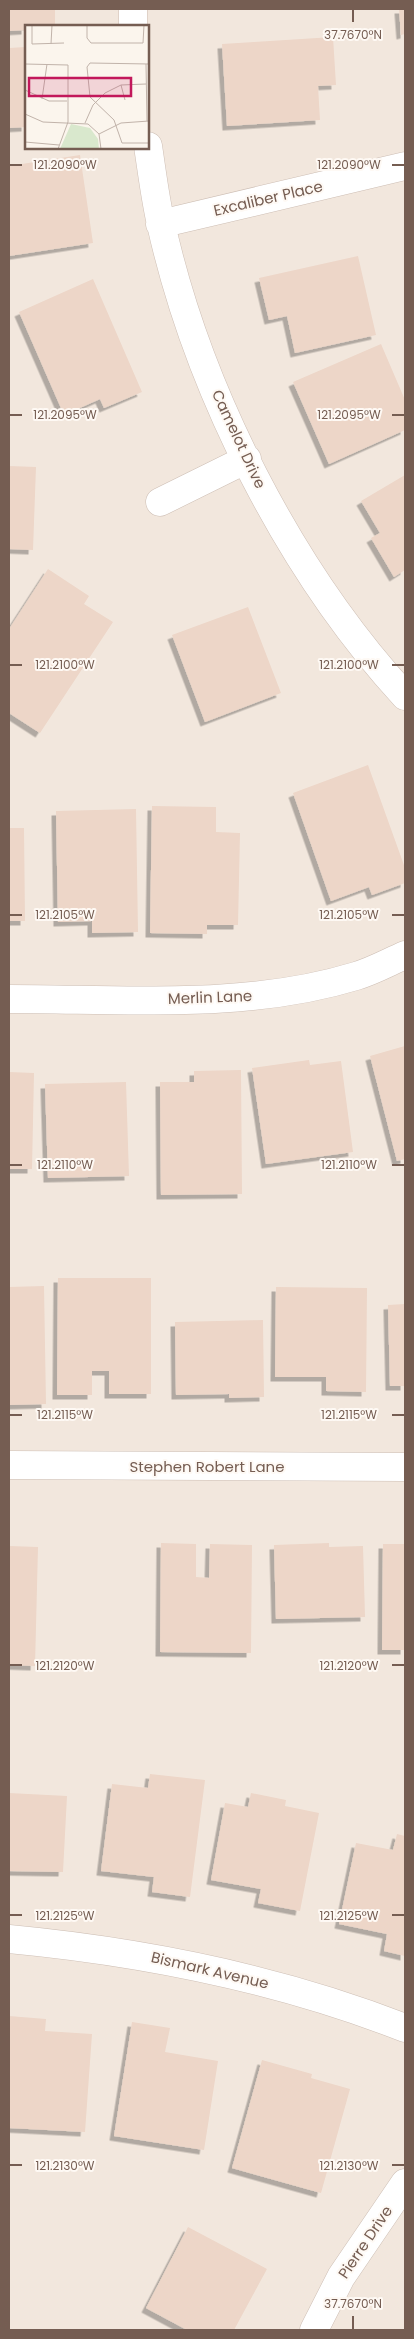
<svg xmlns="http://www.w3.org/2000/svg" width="414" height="2339" font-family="Poppins,sans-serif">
<defs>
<filter id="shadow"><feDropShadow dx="-4.5" dy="4.5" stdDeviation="0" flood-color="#0004"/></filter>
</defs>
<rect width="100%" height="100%" fill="#fbf5ed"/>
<path fill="#f2e7dd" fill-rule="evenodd" d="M9,9H405V2330H9ZM26,26H148V148H26Z"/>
<path fill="#edd6c8" filter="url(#shadow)" d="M9,9H55V26H26V30L9,31Z
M399,9H405V34L401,35Z
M333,37L336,85L318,86L320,120L227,126L222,44Z
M26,47V127L9,128V48Z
M80,155L93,243L9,256V166Z
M358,256L376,335L295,353L287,316L269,320L259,278Z
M93,279L142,392L104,408L100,399L64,415L19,312Z
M381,344L405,400V430L329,464L293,382Z
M9,466L36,467L33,550L9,549Z
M405,475V570L394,577L371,538L380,533L361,501Z
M48,569L89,596L84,604L113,622L40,733L9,713V629Z
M248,607L281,693L205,722L172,635Z
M368,765L405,868V883L372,895L369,887L331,901L293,793Z
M152,806L216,807V832L240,833L238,925H207V934L150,933Z
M136,809L138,932L92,933V921L58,922L56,811Z
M9,828H24L25,921H9Z
M405,1046V1159L397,1161L370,1056Z
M309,1060L310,1065L341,1061L353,1152L266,1164L252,1068Z
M241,1070L242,1194L161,1195L160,1082H194V1071Z
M9,1072L34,1073L32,1169H9Z
M126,1082L129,1176L48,1178L45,1084Z
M58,1278H151V1394H109V1371H92V1395H57Z
M44,1286L46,1404L10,1405L9,1287Z
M276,1287L367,1288L366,1392L326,1391V1377H275Z
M405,1304V1386H390L388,1305Z
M263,1320L264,1397L229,1398V1394L176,1395L175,1322Z
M161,1543L196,1544V1577L209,1578L210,1544L252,1545L251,1653L160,1652Z
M329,1543V1547L363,1546L365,1617L276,1619L274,1545Z
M383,1544H405V1650H382Z
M9,1546L38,1547L35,1666L9,1665Z
M150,1774L205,1780L190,1897L152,1892L154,1877L101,1871L112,1784L148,1788Z
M9,1793L67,1796L63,1872L9,1871Z
M251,1793L286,1800L285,1806L319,1813L300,1911L258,1903L261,1889L211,1880L225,1803L248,1807Z
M397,1834L405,1836V1956L384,1951L387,1934L339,1924L356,1843L393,1850Z
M9,2016L46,2019L45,2031L92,2034L85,2132L9,2128Z
M132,2022L170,2028L165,2052L218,2061L204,2150L114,2136Z
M262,2060L312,2074L311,2078L350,2089L321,2193L232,2168Z
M188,2227L267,2269L234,2330H187L146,2308Z"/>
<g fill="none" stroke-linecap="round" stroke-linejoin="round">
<defs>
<path id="minor" d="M133,9V26
M148,146C152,172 155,198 161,224C198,390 290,571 405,696
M160,224L405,166
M160,502L247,459
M9,999C124,999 245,1010 356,976C373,971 389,962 405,955
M9,1465L405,1467
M9,1939C146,1952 277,1978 405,2028
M314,2330L341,2277L405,2183"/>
</defs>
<use href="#minor" stroke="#cdbeb4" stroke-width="29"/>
<use href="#minor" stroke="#fff" stroke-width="28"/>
</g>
<path fill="none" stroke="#755d52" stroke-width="2" d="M353,10V22M10,165H22M392,165H404M10,415H22M392,415H404M10,665H22M392,665H404M10,915H22M392,915H404M10,1165H22M392,1165H404M10,1415H22M392,1415H404M10,1665H22M392,1665H404M10,1915H22M392,1915H404M10,2165H22M392,2165H404M353,2316V2329"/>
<g text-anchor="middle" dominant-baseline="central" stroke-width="4" stroke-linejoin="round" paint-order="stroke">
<g font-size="15" fill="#755d52" stroke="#fef9f4">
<text transform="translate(268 198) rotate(-13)">Excaliber Place</text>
<text transform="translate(239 439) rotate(65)">Camelot Drive</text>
<text transform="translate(210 997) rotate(-2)">Merlin Lane</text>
<text x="207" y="1466">Stephen Robert Lane</text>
<text transform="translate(210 1970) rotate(13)">Bismark Avenue</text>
<text transform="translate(365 2242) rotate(-56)">Pierre Drive</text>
</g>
</g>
<g transform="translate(25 25)">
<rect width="124" height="124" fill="#fbf5ed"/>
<path d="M46,99L65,103L73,114L74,124H35Z" fill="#d9e8cd"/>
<path fill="none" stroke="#c1b3aa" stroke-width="1" d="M7,0V19L39,18M62,0V13L66,18H118L119,0M26,19L27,0M0,39L43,40V97L33,124M121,39L122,96M124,39L65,38L62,42L65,72L89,95L97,118H124M96,60L100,75M0,65L24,76H42M17,74L22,39M0,89L18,97L63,99L74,109L76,124M60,98L68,80L80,68L96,60L121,59M74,109L96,98L124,96M0,117L34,120"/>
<path fill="#c2185b" fill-opacity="0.15" stroke="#c2185b" stroke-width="2.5" d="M4,53H106V71H4Z"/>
<rect width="124" height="124" fill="none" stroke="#755d52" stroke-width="2.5"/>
</g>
<g font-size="12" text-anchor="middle" fill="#755d52" stroke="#fef9f4" stroke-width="4" stroke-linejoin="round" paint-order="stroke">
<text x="353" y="39">37.7670°N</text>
<text x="349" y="169">121.2090°W</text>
<text x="65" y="169">121.2090°W</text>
<text x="349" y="419">121.2095°W</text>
<text x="65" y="419">121.2095°W</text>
<text x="65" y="669">121.2100°W</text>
<text x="349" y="669">121.2100°W</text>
<text x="349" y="919">121.2105°W</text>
<text x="65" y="919">121.2105°W</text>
<text x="65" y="1169">121.2110°W</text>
<text x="349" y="1169">121.2110°W</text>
<text x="65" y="1419">121.2115°W</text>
<text x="349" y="1419">121.2115°W</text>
<text x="65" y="1670">121.2120°W</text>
<text x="349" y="1670">121.2120°W</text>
<text x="65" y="1920">121.2125°W</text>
<text x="349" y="1920">121.2125°W</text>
<text x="65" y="2170">121.2130°W</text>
<text x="349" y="2170">121.2130°W</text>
<text x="353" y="2308">37.7670°N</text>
</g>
<rect width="414" height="2339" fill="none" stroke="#755d52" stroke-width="20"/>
</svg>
